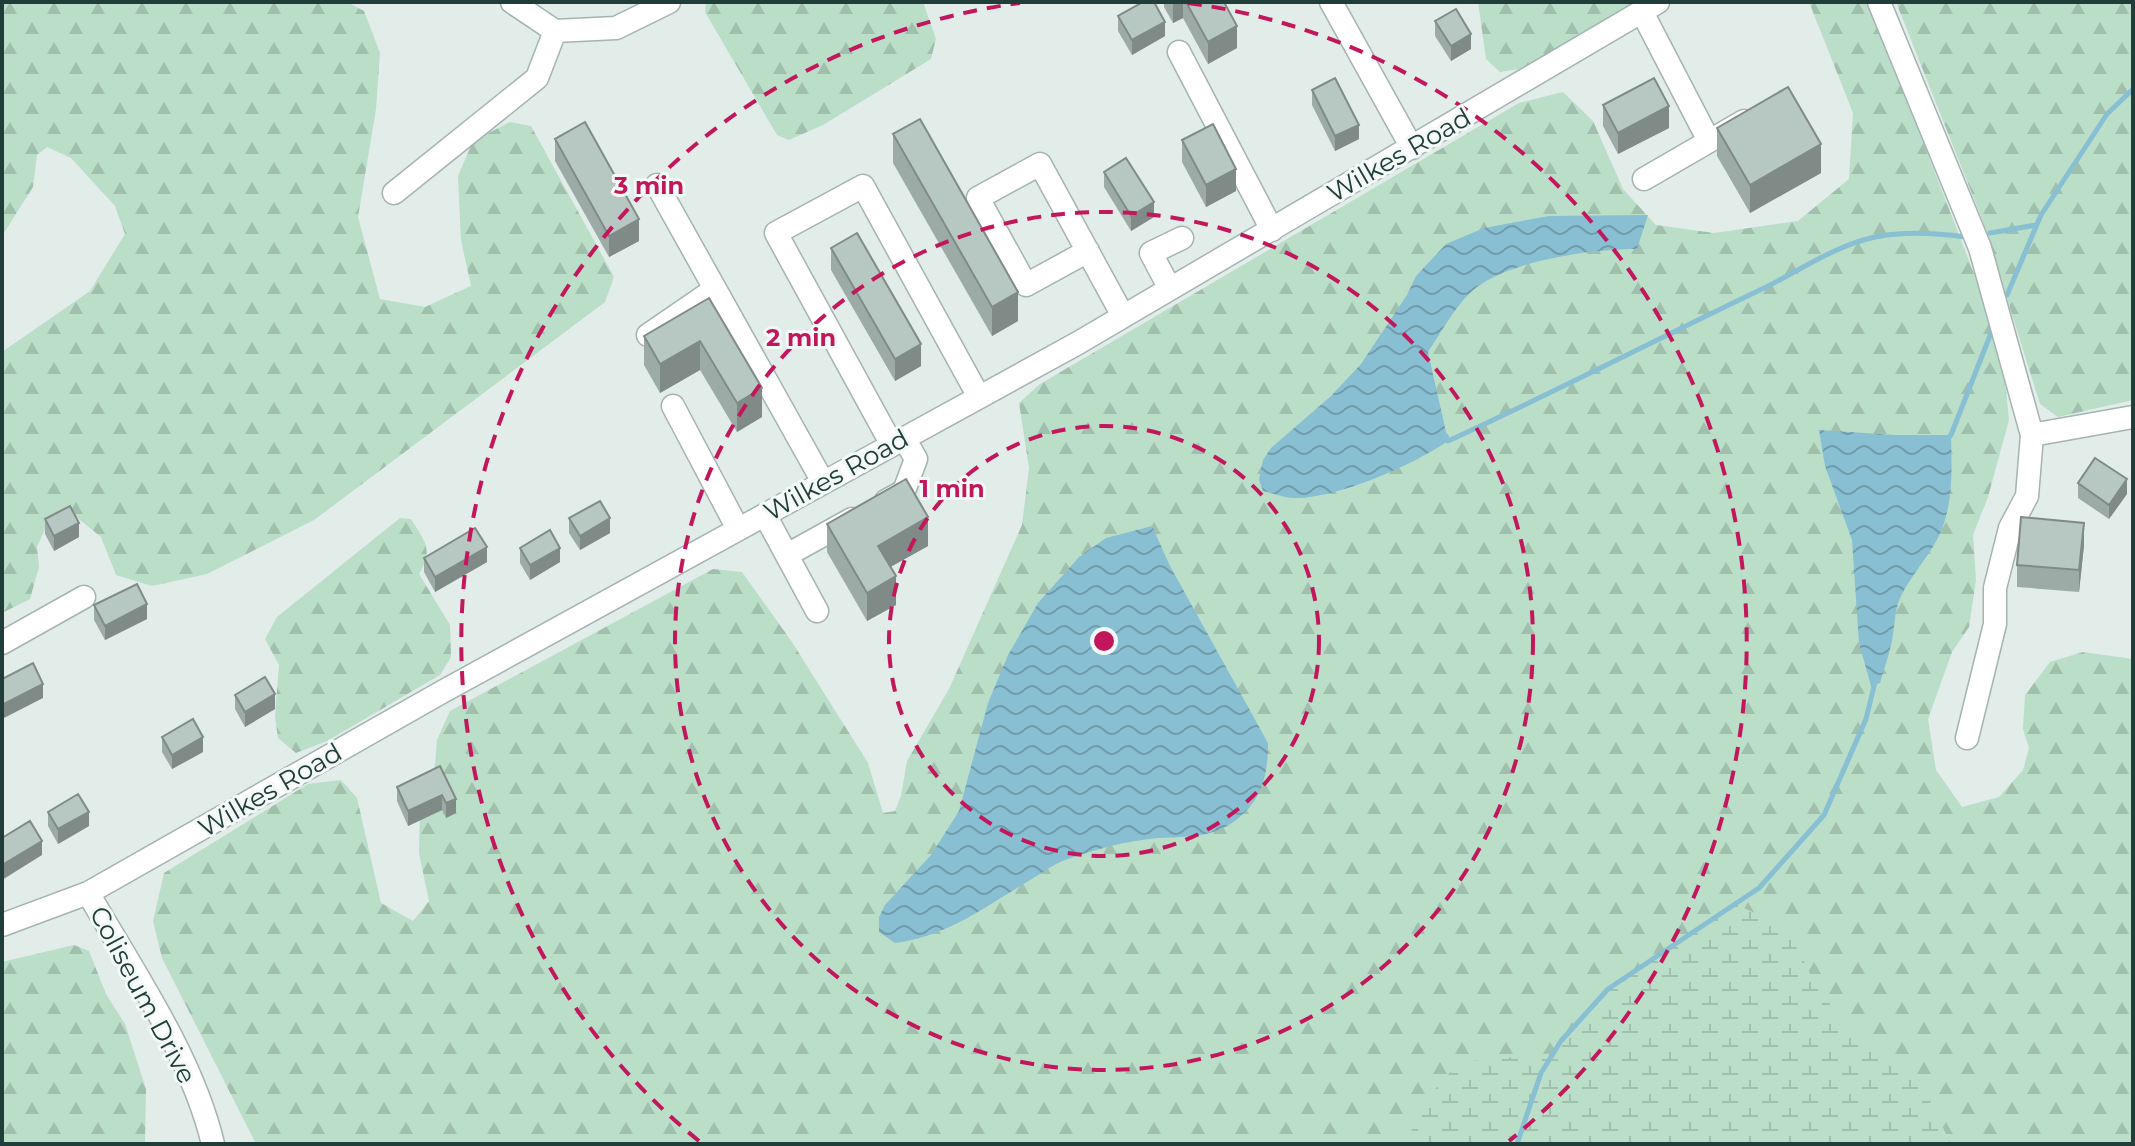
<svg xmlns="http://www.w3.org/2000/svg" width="2135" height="1146" font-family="Montserrat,sans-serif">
<defs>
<pattern id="forest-firs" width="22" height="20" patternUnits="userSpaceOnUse" patternTransform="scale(2)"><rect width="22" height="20" fill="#badec8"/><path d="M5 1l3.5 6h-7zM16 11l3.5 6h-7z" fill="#a0bfad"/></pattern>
<pattern id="wetland-marsh" width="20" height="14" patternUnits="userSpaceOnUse" patternTransform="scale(2)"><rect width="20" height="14" fill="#badec8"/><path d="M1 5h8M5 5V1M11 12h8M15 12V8" fill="none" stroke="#a0bfad"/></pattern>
<pattern id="water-waves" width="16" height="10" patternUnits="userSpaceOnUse" patternTransform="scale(2)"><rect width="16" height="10" fill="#89bfd2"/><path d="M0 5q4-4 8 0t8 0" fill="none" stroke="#709cab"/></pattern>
</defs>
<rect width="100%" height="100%" fill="#e2ece9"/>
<path fill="url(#forest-firs)" d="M2,2H347L364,11L380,53L376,109L358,217L380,299L425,307L471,286L461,240L458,176L473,141L510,122L531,126L614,277L605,302L314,520L207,574L152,586L116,575L101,537L74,515L49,520L37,547L39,567L30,599L2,613V352L90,291L125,234L115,206L71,158L47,147L37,155L33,187L2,236Z
M706,2H923L936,39L931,59L823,125L789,140L777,135L705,12Z
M1478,2H1636L1538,66L1500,72L1486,59Z
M1809,2H1869L1978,284L2003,360L2009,420L1988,497L1973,535L1976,580L1969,627L1952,652L1928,719L1936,770L1962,807L1999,797L2023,770L2029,748L2023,729L2025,695L2050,662L2083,652L2133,659V1144H256L162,958L153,921L164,873L308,784L341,780L357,798L381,903L413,921L429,901L419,853L420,804L435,765L437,740L450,711L713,569L742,572L792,642L868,763L883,813L895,811L901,796L907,761L949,689L1022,525L1029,468L1019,403L1040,384L1519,103L1563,92L1593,121L1623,189L1656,225L1714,233L1798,221L1849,179L1853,113Z
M1896,2H2133V400L2058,417L2040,404L1982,219Z
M400,518L411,519C425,542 434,549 419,574L450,625L451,657L440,675L327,741L296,753L278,738L275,716L279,665L265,639L277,617Z
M74,945L89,951L106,994L125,1024L146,1089L145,1144H2V962Z"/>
<path fill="url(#wetland-marsh)" d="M1736,904L1777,924L1793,941L1820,992L1843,1020L1900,1062L1928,1097L1951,1144H1408L1417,1110L1453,1069L1473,1061L1554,1053L1608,989Z"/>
<path fill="url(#water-waves)" d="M1648,215L1637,249C1591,249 1499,261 1467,296C1452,312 1440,334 1428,352L1448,441C1413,465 1336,499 1294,498C1284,498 1273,493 1263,491L1259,480L1263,460L1271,448L1331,396L1361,364L1407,295L1416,276L1446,244L1484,228L1549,216Z
M1819,430L1895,435H1951C1952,473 1954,512 1934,545C1923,563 1909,579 1900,598C1894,613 1895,626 1892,641C1889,655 1884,669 1880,683L1871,686L1859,643L1852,540L1825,466Z
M1152,526L1170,566L1268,743C1268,777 1261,803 1232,823C1207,841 1171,835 1142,840C1117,843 1088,852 1065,860C1052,865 1039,875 1027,882C983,908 947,936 895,943L879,932V917L885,905L931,855L959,811L988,703L1008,655L1038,603L1079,557L1106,538Z"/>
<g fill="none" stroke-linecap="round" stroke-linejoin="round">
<path stroke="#89bfd2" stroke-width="5" d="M1990,233L2036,225
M2007,295L2041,215L2107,114L2133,89
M1446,436L1448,441C1553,393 1655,340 1760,290C1798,272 1833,246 1875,237C1905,231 1936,233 1965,237
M1947,439L1951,435L1991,333
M1517,1144L1541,1073L1561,1041L1608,989L1759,888L1824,815L1866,719L1875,682"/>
<defs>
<path id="minor" d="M512,2L555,31
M1331,2L1412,148
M1879,2L1980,248L2032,435L2027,496L2010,528L1995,588V624L1967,738
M1642,12L1709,141
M1179,52L1272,230
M1644,179L1744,121
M657,185L823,482
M394,193L537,78L555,31L616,28L669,2
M1088,251L1026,285L978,198L1040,164L1123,316
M1170,289L1151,253L1182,238
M648,335L715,289
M673,406L738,529
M2032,435L2133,417
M892,445L776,233L863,186L979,397
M886,501L904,491L916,459L904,438
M765,515L817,611
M787,555L852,519
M2,643L84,597
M88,893C133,971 192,1056 213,1144
M2,925L88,893L442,692L1078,343L1658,2"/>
</defs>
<use href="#minor" stroke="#a4b4b1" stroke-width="25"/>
<use href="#minor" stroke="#fff" stroke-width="22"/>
</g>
<path fill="#9daba7" d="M1164,2H1224L1237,48L1208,64L1183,18L1173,23L1164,7Z
M1118,16L1165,36L1132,55L1118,31Z
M1435,21L1471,49L1451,61L1435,36Z
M1312,90L1359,139L1335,151L1312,105Z
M1603,105L1669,128L1618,154L1603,126Z
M1717,128L1821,173L1750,213L1717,156Z
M893,134L1018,321L992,336L893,163Z
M555,139L639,241L609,257L555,161Z
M1182,140L1236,191L1206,207L1182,162Z
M1104,172L1154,217L1131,231L1104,187Z
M831,248L921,366L895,381L831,270Z
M709,298L762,417L737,432L700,370L660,393L644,365V336Z
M2078,483L2127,494L2109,519L2078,498Z
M569,518L610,533L580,550L569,533Z
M45,519L79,537L54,551L45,534Z
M827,524L928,546L890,567L896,605L867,621L827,552Z
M2084,545L2079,592L2017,587V565Z
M520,548L560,562L530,580L520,563Z
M424,558L487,562L435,592L424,572Z
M94,605L147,619L105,640L94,620Z
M235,695L275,709L245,727L235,709Z
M162,737L203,752L172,769L162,752Z
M440,766L456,813L446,818L442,810L408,826L397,801V787Z
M48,812L89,826L58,844L48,826Z"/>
<path fill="#808b88" d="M1173,2H1183V18L1173,23Z
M1165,22V36L1132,55V40Z
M1237,26V48L1208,64V42Z
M1471,34V49L1451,61V46Z
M1669,106V128L1618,154V133Z
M1359,125V139L1335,151V136Z
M1821,144V173L1750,213V185Z
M1236,169V191L1206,207V185Z
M1154,202V217L1131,231V216Z
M639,219V241L609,257V236Z
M1018,292V321L992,336V307Z
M700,341V370L660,393V364Z
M921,344V366L895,381V359Z
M762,388V417L737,432V403Z
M2127,479V494L2109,519V505Z
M928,517V546L878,574V546Z
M610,518V533L580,550V536Z
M79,523V537L54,551V536Z
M2084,523V545L2079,592V570Z
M487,547V562L435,592V577Z
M560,548V562L530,580V565Z
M896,576V605L867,621V593Z
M147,604V619L105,640V626Z
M43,684V698L2,719V705Z
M275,694V709L245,727V712Z
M203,737V752L172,769V755Z
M442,795V810L408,826V811Z
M456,799V813L446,818V803Z
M89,812V826L58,844V829Z
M42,841V855L2,880V865Z"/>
<path fill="#b7c7c2" stroke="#808b88" stroke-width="2" d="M1143,2H1154L1165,22L1132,40L1118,16Z
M1186,2H1224L1237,26L1208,42Z
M1456,9L1471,34L1451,46L1435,21Z
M1335,78L1359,125L1335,136L1312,90Z
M1654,78L1669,106L1618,133L1603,105Z
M1788,87L1821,144L1750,185L1717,128Z
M920,119L1018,292L992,307L893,134Z
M585,122L639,219L609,236L555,139Z
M1213,124L1236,169L1206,185L1182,140Z
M1126,158L1154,202L1131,216L1104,172Z
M857,233L921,344L895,359L831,248Z
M709,298L762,388L737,403L700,341L660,364L644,336Z
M2095,458L2127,479L2109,505L2078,483Z
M906,479L928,517L878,546L896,576L867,593L827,524Z
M600,501L610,518L580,536L569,518Z
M70,506L79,523L54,536L45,519Z
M2021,517L2084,523L2079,570L2017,565Z
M475,528L487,547L435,577L424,558Z
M550,530L560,548L530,565L520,548Z
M137,584L147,604L105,626L94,605Z
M33,663L43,684L2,705V679Z
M265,677L275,694L245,712L235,695Z
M193,719L203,737L172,755L162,737Z
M440,766L456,799L446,803L442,795L408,811L397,787Z
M78,794L89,812L58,829L48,812Z
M30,821L42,841L2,865V838Z"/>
<g fill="none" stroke="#c2185b" stroke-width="4" stroke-dasharray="14 10">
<circle cx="1104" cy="641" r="215"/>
<circle cx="1104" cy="641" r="429"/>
<path d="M699 1141A644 644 0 0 1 1020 3M1188 3A644 644 0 0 1 1509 1141"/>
</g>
<g text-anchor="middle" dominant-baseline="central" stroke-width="6" stroke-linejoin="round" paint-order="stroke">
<g font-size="26" fill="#213d39" stroke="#f2f9f6">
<text transform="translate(1399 155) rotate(-30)">Wilkes Road</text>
<text transform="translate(836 475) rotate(-29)">Wilkes Road</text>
<text transform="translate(270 790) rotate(-30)">Wilkes Road</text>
<text transform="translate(143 995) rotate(62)">Coliseum Drive</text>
</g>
</g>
<circle cx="1104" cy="641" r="12" fill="#c2185b" stroke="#f2f9f6" stroke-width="4"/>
<g font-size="24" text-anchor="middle" font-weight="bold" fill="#c2185b" stroke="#f2f9f6" stroke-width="6" stroke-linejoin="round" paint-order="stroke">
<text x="649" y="194">3 min</text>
<text x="801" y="346">2 min</text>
<text x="952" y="497">1 min</text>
</g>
<rect width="2135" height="1146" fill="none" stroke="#213d39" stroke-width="8"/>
</svg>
